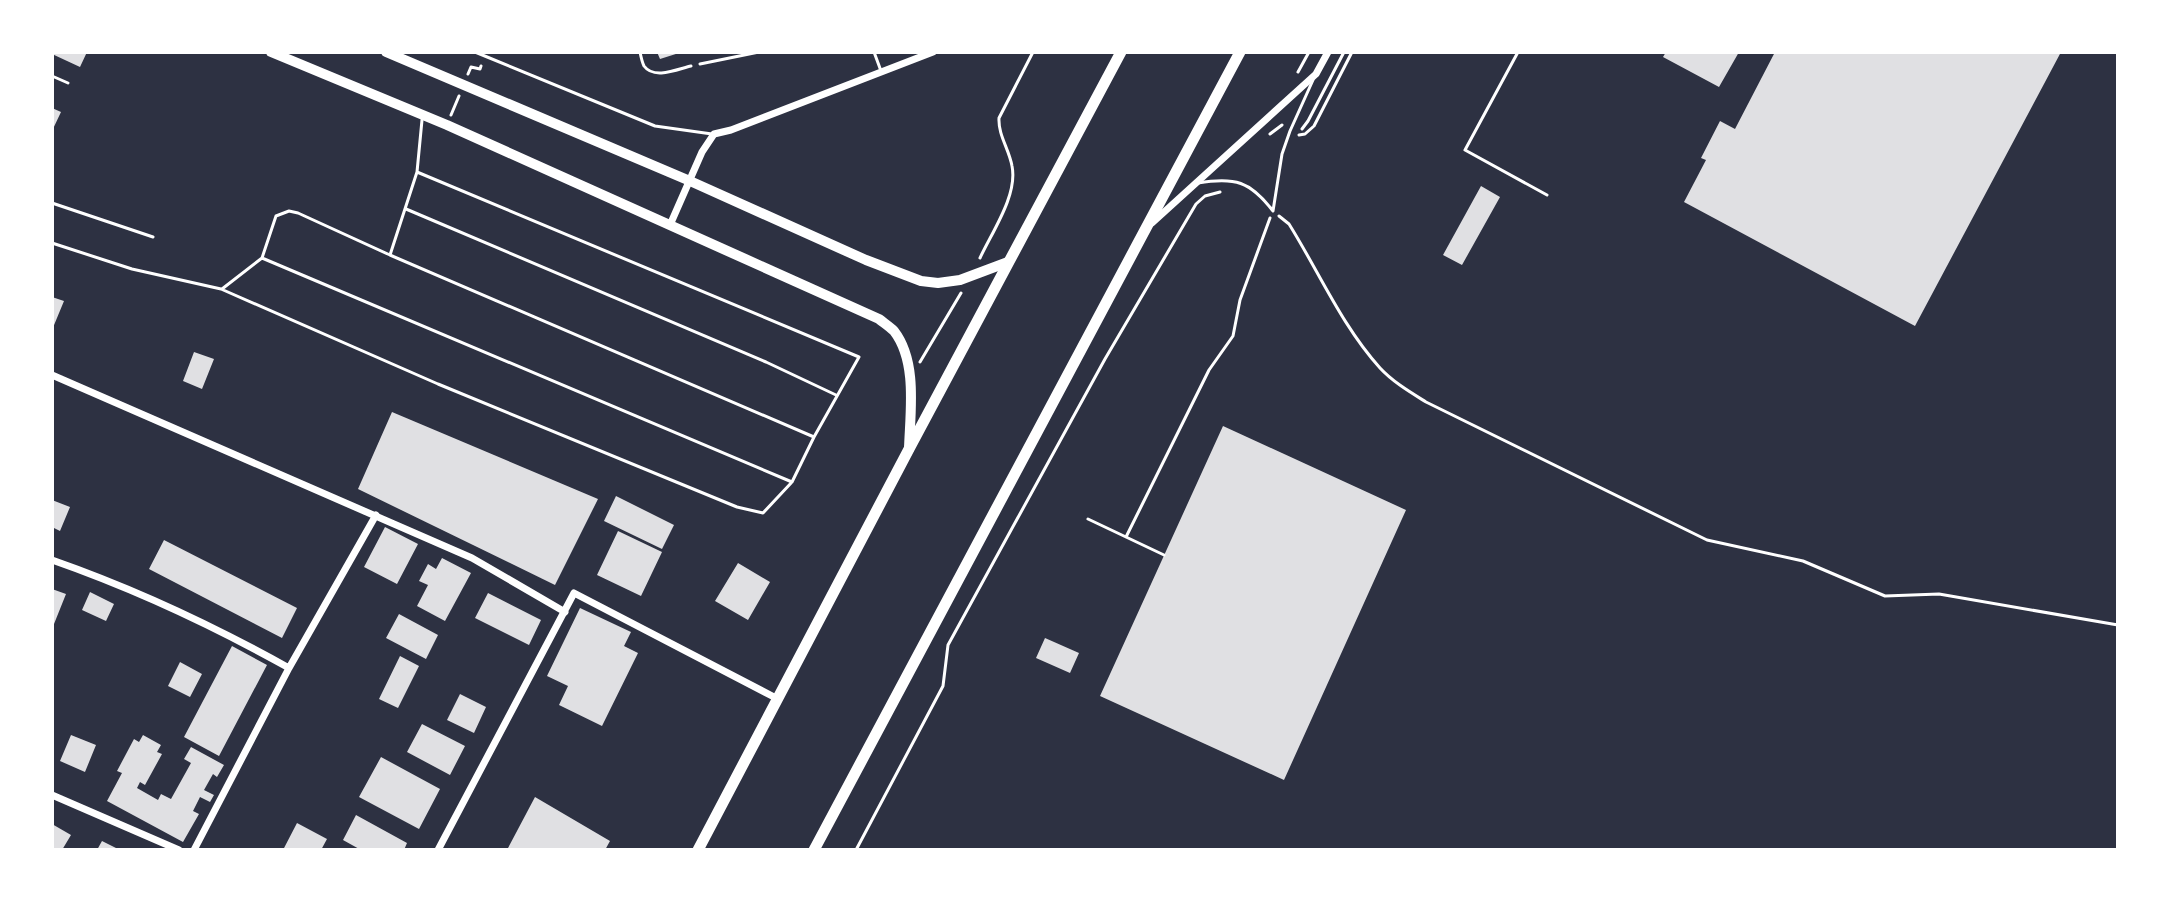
<svg xmlns="http://www.w3.org/2000/svg" width="2170" height="902" font-family="'DM Sans',sans-serif">
<rect width="100%" height="100%" fill="#2d3142"/>
<path fill="#e0e0e3" d="M52,52H87L80,67L52,54Z
M657,52H678L679,53L660,59Z
M1666,52H1739L1719,87L1663,57Z
M1775,52H2061L1915,326L1684,202L1706,160L1701,158L1720,121L1735,129Z
M52,108L61,112L52,131Z
M1481,186L1500,197L1462,265L1443,255Z
M52,297L64,301L52,330Z
M194,352L214,359L202,389L183,381Z
M392,412L598,499L555,585L358,489Z
M1223,426L1406,510L1284,780L1100,696Z
M616,496L674,525L662,549L604,521Z
M52,500L70,507L60,531L52,527Z
M385,527L418,544L397,584L364,567Z
M618,531L662,552L641,596L597,575Z
M164,540L297,608L282,638L149,569Z
M442,558L471,573L445,621L417,606L428,585L419,581L428,564L436,569Z
M738,563L770,582L748,620L715,601Z
M52,589L66,594L52,629Z
M90,592L114,604L106,621L82,610Z
M488,593L541,620L529,645L475,618Z
M580,608L631,632L624,646L638,653L602,726L559,705L568,686L547,676Z
M399,614L438,635L426,659L386,638Z
M1045,638L1079,653L1070,673L1036,658Z
M232,646L267,665L219,756L184,737Z
M400,656L419,666L398,708L379,699Z
M180,662L202,674L190,697L168,686Z
M460,694L486,707L474,733L447,720Z
M422,724L465,746L450,775L407,752Z
M71,735L96,745L85,772L60,761Z
M143,735L161,745L157,752L162,754L145,785L140,782L137,788L158,800L161,794L171,799L191,763L184,759L191,747L224,765L217,777L213,774L204,790L214,795L210,802L200,797L193,811L199,814L183,842L107,801L122,773L117,771L134,739L139,742Z
M381,757L440,789L419,829L359,797Z
M535,797L610,841L605,850H507Z
M356,815L407,843L404,850H361L343,840Z
M297,823L327,839L321,850H283Z
M52,824L71,835L62,850H52Z
M102,841L120,850H97Z"/>
<g fill="none" stroke-linecap="round" stroke-linejoin="round">
<path stroke="#fff" stroke-width="3" d="M700,64L759,52
M1298,72L1309,52
M468,74L471,67L480,69L481,66
M451,115L459,96
M1302,129L1308,121L1344,52
M1270,134L1282,125
M1299,135L1305,134L1314,126L1352,52
M1279,216L1289,224C1319,272 1342,326 1380,368C1393,382 1410,392 1426,402L1707,540L1803,561L1885,596L1939,594L2118,625
M980,258C992,232 1018,195 1012,166C1009,149 998,135 999,118L1033,52
M920,362L961,293
M1088,519L1164,555
M1126,537L1209,370L1233,336L1240,300L1270,218
M856,850L943,686L948,645L1105,359L1196,204L1205,196L1220,192"/>
<path stroke="#fff" stroke-width="3" d="M475,52L655,126L712,134
M640,52C641,57 642,62 644,66C654,80 678,69 691,66
M874,52L881,71
M1518,52L1465,150L1547,195
M52,76L68,83
M1198,183C1235,177 1250,181 1273,211L1282,154L1290,131L1313,80
M52,203L153,237
M406,209L766,362L836,395
M52,243L132,269L221,289L438,384L737,507L763,513L792,482L814,437L859,357L417,172
M390,255L417,172L422,120
M262,258L792,482
M222,289L262,258L276,216L289,211L298,213L390,255L814,437"/>
<path stroke="#fff" stroke-width="7" d="M1152,223L1316,74L1328,52
M670,225L702,152L714,134L731,130L933,52
M52,375L472,558L565,612
M52,560C135,589 212,625 289,668
M52,795L179,850
M194,850L289,668L376,515
M438,850L574,593L778,699"/>
<path stroke="#fff" stroke-width="10" d="M271,52L447,125L879,319C884,323 890,327 894,331C918,362 910,413 909,449
M386,52L690,181L866,260L921,281L938,283L960,280L1008,262"/>
<path stroke="#fff" stroke-width="11" d="M698,850L909,449L1121,52
M814,850L1240,52"/>
</g>
<rect width="2170" height="902" fill="none" stroke="#ffffff" stroke-width="108"/>
</svg>
